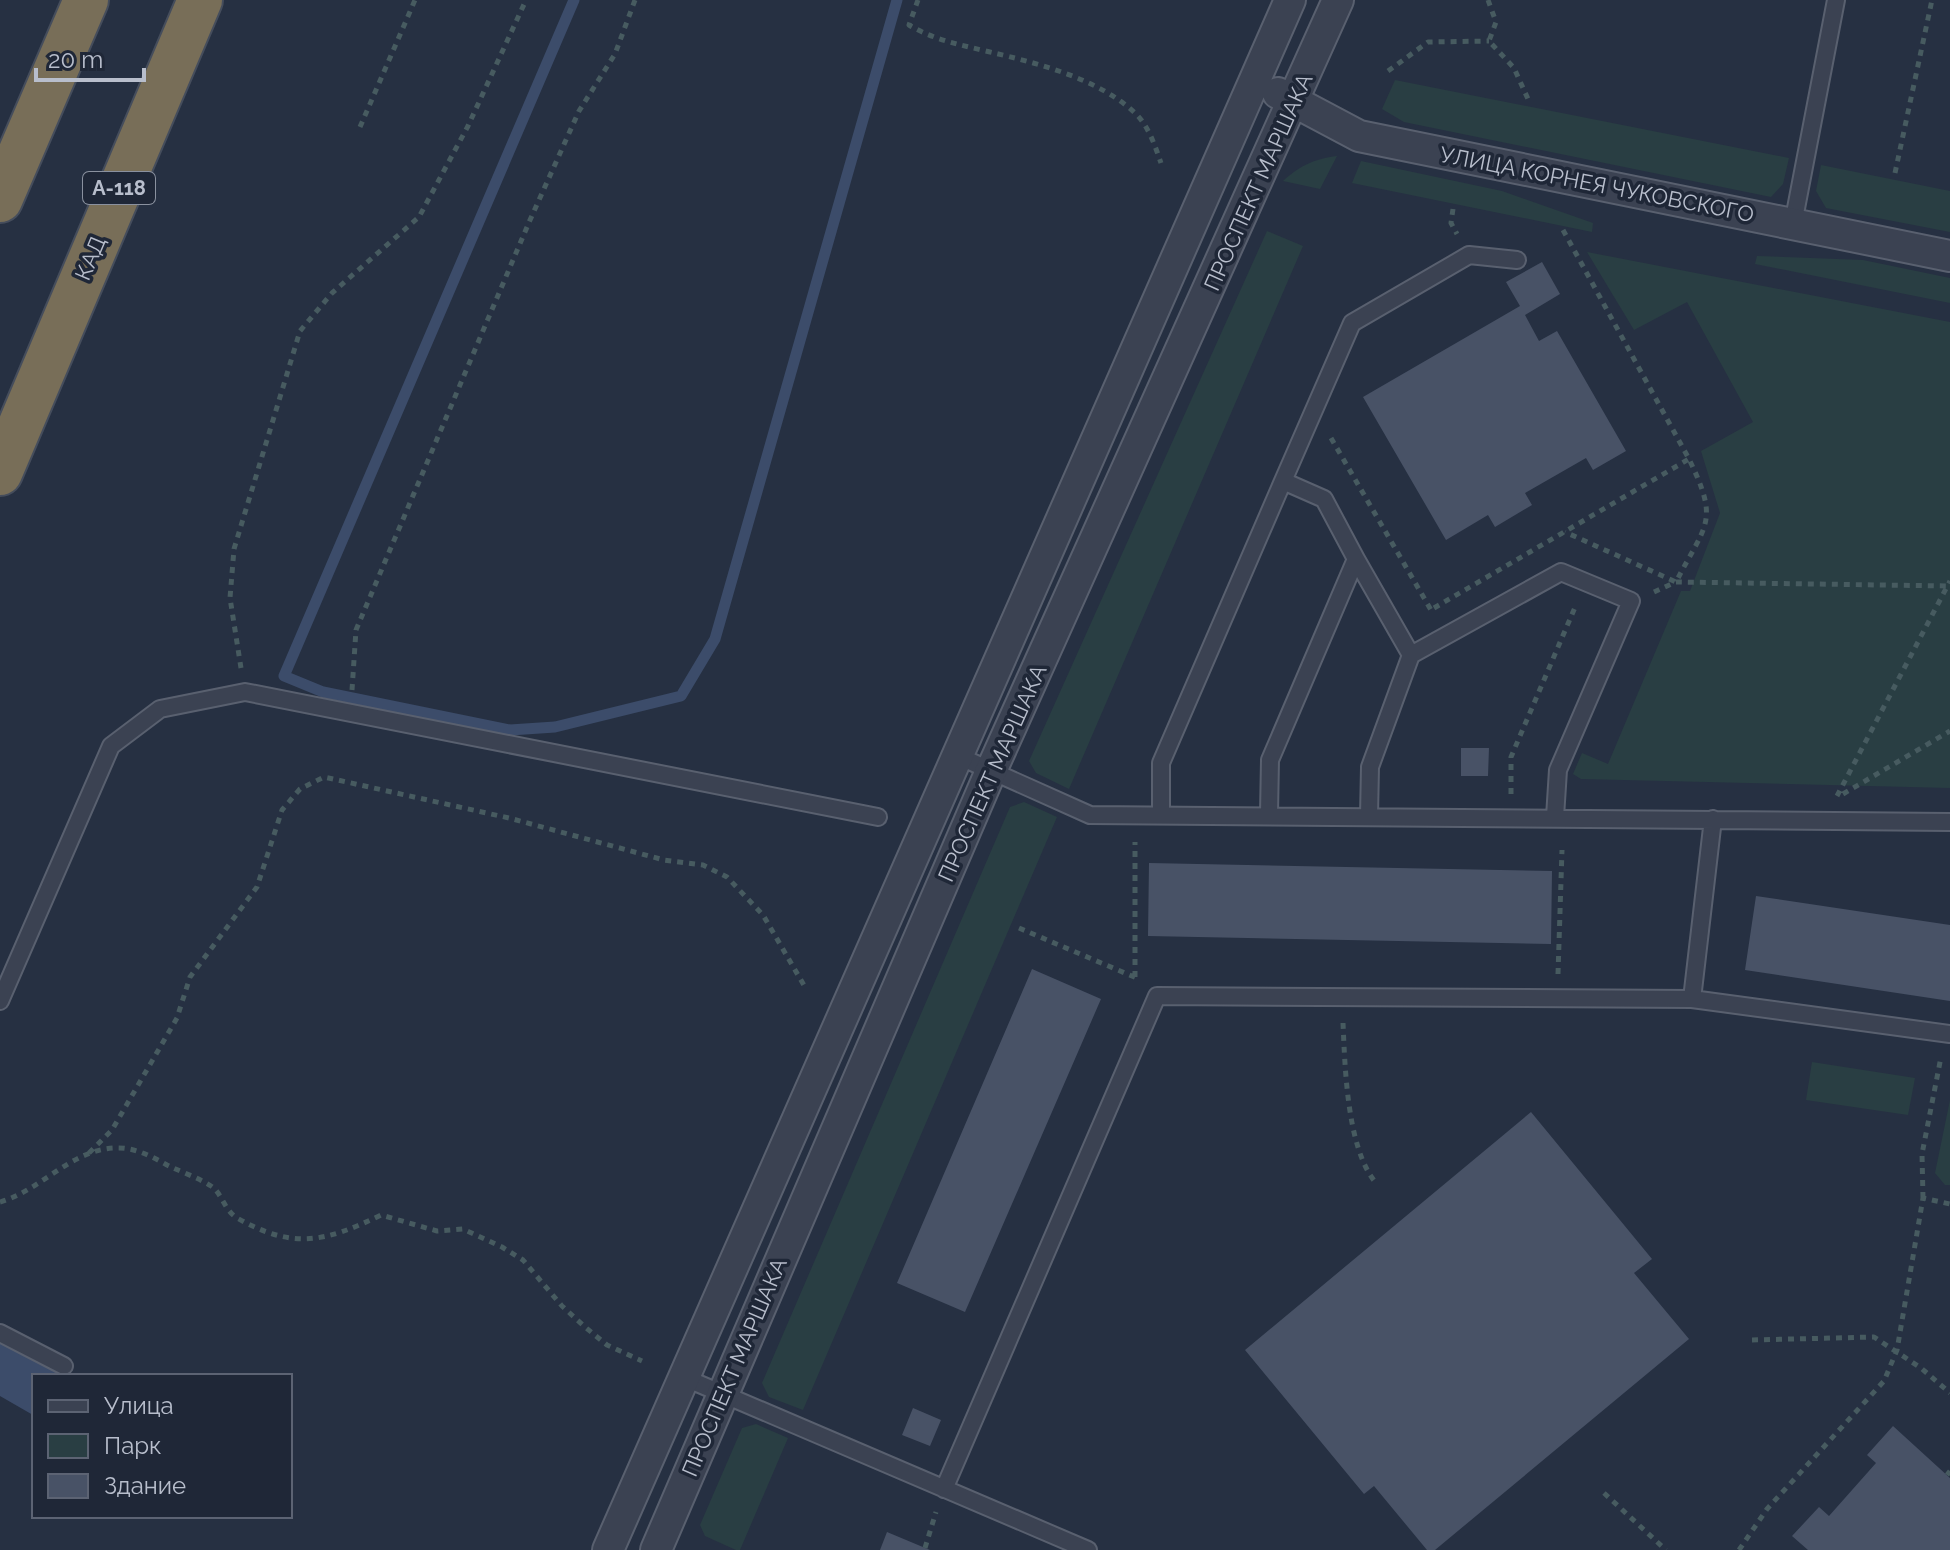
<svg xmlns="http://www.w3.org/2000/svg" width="1950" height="1550" font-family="Raleway,sans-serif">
<rect width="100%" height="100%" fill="#263042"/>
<path fill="#293e43" d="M1395,80L1789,158L1783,184L1771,197L1404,122L1382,109Z
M1337,156L1320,189L1283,181C1301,165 1314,159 1337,156Z
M1361,161L1502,191L1593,223L1592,232L1352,183Z
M1821,165L1950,191V232L1826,208L1816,191Z
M1267,231L1303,246L1069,789L1036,773L1029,761Z
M1587,252L1950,322V788L1581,779L1573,774L1582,753L1608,764L1681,591H1690L1720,513L1701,451L1753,422L1687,302L1634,330Z
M1757,256L1863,260L1950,278V303L1755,264Z
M1024,802L1057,817L803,1410L769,1397L762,1383L1010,807Z
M1812,1062L1915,1078L1908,1115L1806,1100Z
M1950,1100V1185H1945L1935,1173Z
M756,1424L788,1438L740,1550H736L705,1536L700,1525L742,1428Z"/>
<path fill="#3c4c6a" d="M0,1342L56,1371V1376H34L33,1415L0,1396Z"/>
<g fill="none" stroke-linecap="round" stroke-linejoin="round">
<path stroke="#3c4c6a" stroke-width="11" d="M574,0L284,676L323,692L510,730L555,727L681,696L715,639L897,0"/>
</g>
<path fill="#485266" d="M1542,262L1560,294L1525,315L1539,341L1557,331L1626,451L1593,470L1586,458L1525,493L1532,505L1495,527L1488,515L1446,540L1363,397L1520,306L1506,282Z
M1461,748H1489L1488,776H1461Z
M1149,863L1552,871L1551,944L1148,936Z
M1756,896L1950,925V1001L1745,970Z
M1032,969L1101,999L965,1312L897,1283Z
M1531,1112L1652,1259L1634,1273L1689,1339L1435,1550H1427L1374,1486L1364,1494L1245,1350Z
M913,1408L941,1420L930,1446L902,1435Z
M1893,1426L1950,1478V1550H1808L1792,1536L1819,1507L1829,1516L1876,1463L1867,1455Z
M887,1532L930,1550H880Z"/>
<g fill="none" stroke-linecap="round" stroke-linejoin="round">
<defs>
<path id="lane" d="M1793,224L1836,0
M1356,559L1324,499L1283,481L1352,323L1469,255L1517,260
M956,755L1090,815L1950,822
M1161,814V763L1283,481
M1269,814L1270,760L1356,559L1411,655
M1369,816L1370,767L1411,655L1561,572L1631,601L1558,770L1555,817
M1692,999L1713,819
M0,1001L111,746L160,709L245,692L878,817
M0,1333L64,1366
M683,1377L1088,1550
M944,1489L1157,996L1692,999L1950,1034"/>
<path id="street" d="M1278,93L1359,136L1950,256
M608,1550L1290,0
M656,1550L991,771L1338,0"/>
<path id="highway" d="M0,200L86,0
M0,473C68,316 132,157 200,0"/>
</defs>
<use href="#lane" stroke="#59606f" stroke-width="20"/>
<use href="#street" stroke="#59606f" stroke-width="34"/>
<use href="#highway" stroke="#454d5c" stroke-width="48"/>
<path stroke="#475b60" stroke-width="5" stroke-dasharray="6 6" stroke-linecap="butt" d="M918,0L909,25C934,40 961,45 990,52C1037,63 1100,79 1136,114C1149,127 1155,146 1161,163
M1488,0L1496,22L1489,41L1514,68L1528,99
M1388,71L1428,42L1489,41
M360,127L415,0
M1895,173L1932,0
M1453,209L1451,223L1457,234
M1563,230L1689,459C1720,523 1706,523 1676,582L1565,532
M1331,438L1431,610
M1654,592L1676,582L1950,586
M1434,608L1689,459
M241,668L230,598L234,549L300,331L332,293L419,217L468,126L526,0
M352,690L356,630L530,220L579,111L615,54L635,0
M1511,794V757L1576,605
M1843,794L1950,731
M1837,796L1950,581
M1019,928L1139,979
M1558,974L1562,850
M1135,977V842
M1343,1023C1345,1068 1347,1149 1376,1183
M89,1153L112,1130L177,1018L190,977L257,887L282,810L300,789L324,777L509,818L664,860L703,865L727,877L763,915L805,987
M1923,1198L1922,1154L1941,1057
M0,1202C40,1191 72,1149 115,1148C134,1147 151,1156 167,1165C181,1172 197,1177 211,1186C222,1193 224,1210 237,1218C294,1250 325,1242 381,1215L437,1231L463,1229L502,1247L523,1260L562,1306L585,1327L607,1345L642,1361
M1752,1340L1874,1337L1921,1368L1950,1393
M1947,1475L1950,1471
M1604,1493L1666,1550
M925,1548L936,1512
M1739,1550L1767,1509L1884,1381L1897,1350L1923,1198L1950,1204"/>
<use href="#lane" stroke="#3b4252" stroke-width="16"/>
<use href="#street" stroke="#3b4252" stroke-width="30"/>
<use href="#highway" stroke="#786e58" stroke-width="44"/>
</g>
<g text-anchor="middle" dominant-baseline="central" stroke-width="7" stroke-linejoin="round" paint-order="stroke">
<rect fill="#1f2737" stroke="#8a919f" stroke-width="2" x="83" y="172" width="72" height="32" rx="6"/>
<g font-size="20" font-weight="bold" fill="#b8becc">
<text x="119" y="188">А-118</text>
</g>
<g font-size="22" fill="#b8becc" stroke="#1f2737">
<text transform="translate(1258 182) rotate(-66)">ПРОСПЕКТ МАРШАКА</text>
<text transform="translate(1597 184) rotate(11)">УЛИЦА КОРНЕЯ ЧУКОВСКОГО</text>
<text transform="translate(90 258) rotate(-67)">КАД</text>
<text transform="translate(992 773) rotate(-66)">ПРОСПЕКТ МАРШАКА</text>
<text transform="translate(734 1367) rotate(-67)">ПРОСПЕКТ МАРШАКА</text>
</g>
</g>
<rect x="32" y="1374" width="260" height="144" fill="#1f2737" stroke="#5c6373" stroke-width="2"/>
<rect x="48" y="1400" width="40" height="12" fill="#3b4252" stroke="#5c6373" stroke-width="2"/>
<text x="104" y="1414" font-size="24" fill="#b8becc">Улица</text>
<rect x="48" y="1434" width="40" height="24" fill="#293e43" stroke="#5c6373" stroke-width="2"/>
<text x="104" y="1454" font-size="24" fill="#b8becc">Парк</text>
<rect x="48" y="1474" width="40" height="24" fill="#485266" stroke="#5c6373" stroke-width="2"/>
<text x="104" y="1494" font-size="24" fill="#b8becc">Здание</text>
<path d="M36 68v12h108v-12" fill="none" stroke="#b8becc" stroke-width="4"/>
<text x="48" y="68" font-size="24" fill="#b8becc" stroke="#1f2737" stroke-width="6" paint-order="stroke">20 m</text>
</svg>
